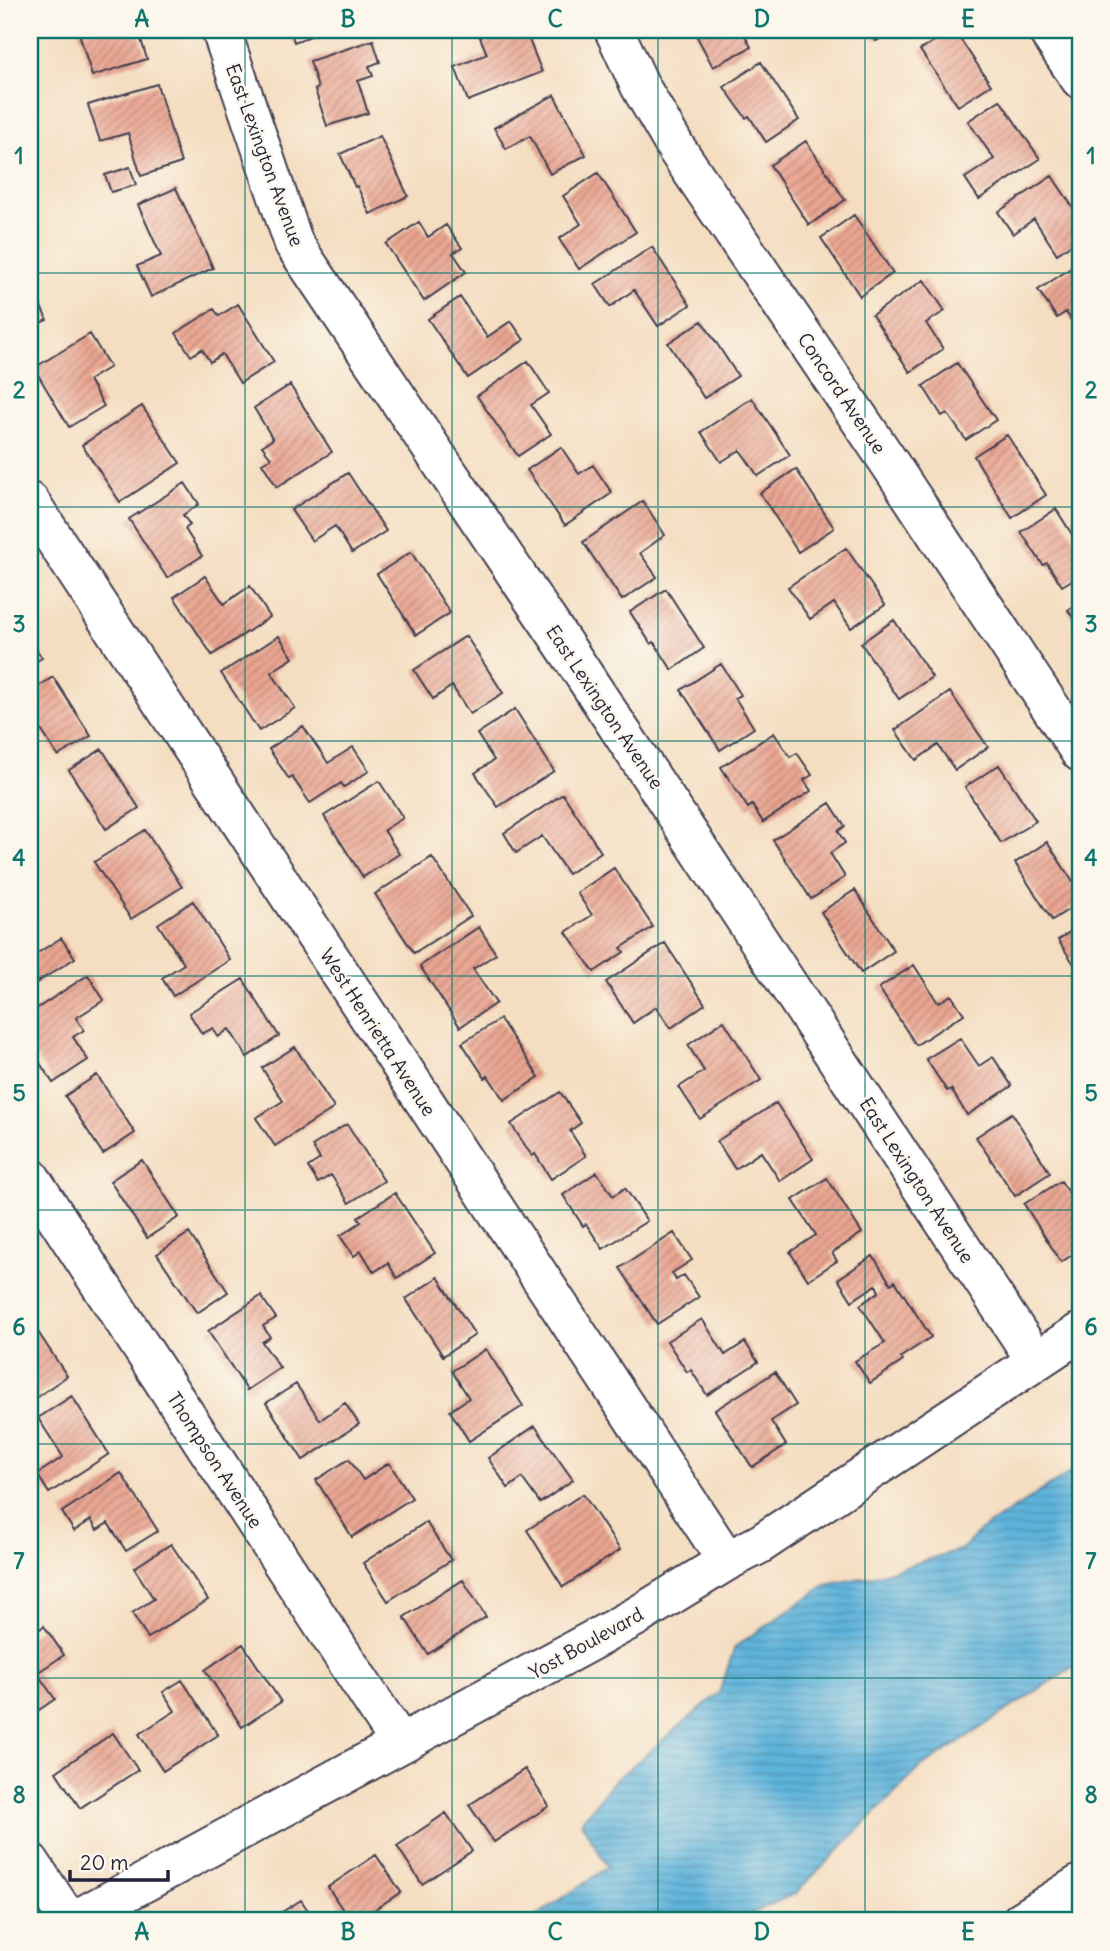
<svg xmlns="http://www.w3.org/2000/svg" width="1110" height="1951" font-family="Delius,sans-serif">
<defs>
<pattern id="water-rules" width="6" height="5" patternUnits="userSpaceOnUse" patternTransform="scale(1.75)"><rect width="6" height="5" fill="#5fb4db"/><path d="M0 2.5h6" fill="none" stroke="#4e92b3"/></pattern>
<pattern id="building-hatch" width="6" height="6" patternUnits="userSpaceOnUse" patternTransform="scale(1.75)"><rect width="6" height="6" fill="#eaa692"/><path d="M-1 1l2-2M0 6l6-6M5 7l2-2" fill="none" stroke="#bd8778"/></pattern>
</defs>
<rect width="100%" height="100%" fill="#fbf7ec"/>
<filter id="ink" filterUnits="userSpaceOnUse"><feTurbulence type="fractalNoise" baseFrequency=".0143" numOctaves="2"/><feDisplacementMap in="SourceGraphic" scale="14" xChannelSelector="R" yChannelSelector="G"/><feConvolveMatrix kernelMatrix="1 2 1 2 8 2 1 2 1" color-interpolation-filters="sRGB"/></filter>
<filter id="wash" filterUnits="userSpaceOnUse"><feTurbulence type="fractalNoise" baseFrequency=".00686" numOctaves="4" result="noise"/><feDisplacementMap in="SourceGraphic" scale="28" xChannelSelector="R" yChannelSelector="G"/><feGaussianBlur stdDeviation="1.57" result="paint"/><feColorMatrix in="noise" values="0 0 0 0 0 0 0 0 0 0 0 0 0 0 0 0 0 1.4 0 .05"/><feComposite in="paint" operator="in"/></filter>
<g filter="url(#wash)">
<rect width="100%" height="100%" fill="#f4ddc0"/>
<path fill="url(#water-rules)" stroke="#406b8b" stroke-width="2" d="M1080,1466V1662L920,1768L796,1893L736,1921H529L608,1867L581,1822L613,1782L719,1693L735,1647L826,1585L878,1575L962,1549L981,1530Z"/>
<g id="blocks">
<path fill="url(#building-hatch)" d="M78,30H138L147,59L92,76Z
M290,30H328L294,42Z
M477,30H525L542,72L468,101L455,67L487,54Z
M698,30H742L751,47L713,67L695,33Z
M870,30H895L876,41Z
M951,30H954L991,85L958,106L920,50Z
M373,40L380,62L369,66L373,76L358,81L368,113L327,126L315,90L318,88L310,61Z
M761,62L799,120L766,142L749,116L746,118L724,87Z
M157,84L181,163L141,176L128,133L100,141L88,105Z
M554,95L586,155L550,174L530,136L506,149L494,128Z
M1000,100L1040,159L979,199L965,178L994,159L968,121Z
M380,136L408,196L370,214L357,186L355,187L340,154Z
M806,141L845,200L809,225L770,165Z
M130,167L136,185L111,192L105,175Z
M598,173L636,232L579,269L559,239L581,224L563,196Z
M1052,176L1080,218V238L1057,254L1034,219L1013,234L998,212Z
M176,188L213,268L151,297L137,266L161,256L138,205Z
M854,215L893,273L860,296L821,238Z
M419,222L428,237L446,225L462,248L453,253L466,272L424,301L386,244Z
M652,247L690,305L658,326L634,290L610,307L595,284Z
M1080,262V334L1066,312L1057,318L1038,290Z
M924,280L945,311L926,323L943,349L910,372L872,315Z
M30,282L47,320L30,327Z
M460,297L487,337L511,321L524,340L468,378L428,319Z
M238,304L274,362L240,383L222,354L210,362L202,349L191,356L176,333L214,309L219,316Z
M702,321L738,376L704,398L668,343Z
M90,334L110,367L89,380L104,406L69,427L34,368Z
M528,361L549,393L531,405L551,434L518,456L477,396Z
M957,363L996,420L966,440L947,413L942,416L923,386Z
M290,385L332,452L277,487L262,463L271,458L262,446L273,439L254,408Z
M752,398L790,455L758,476L740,450L721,462L701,432Z
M142,406L180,463L120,502L82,445Z
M1007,435L1046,495L1012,518L974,456Z
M561,447L579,474L593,465L612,493L565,525L527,470Z
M796,469L834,528L798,552L760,493Z
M348,473L386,531L352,553L335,526L312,541L291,510Z
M185,483L199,504L183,515L190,525L185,529L202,556L167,578L129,519Z
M643,501L665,535L640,553L657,577L622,600L583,542Z
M1056,509L1080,547V575L1062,586L1047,563L1043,565L1021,532Z
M846,548L885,605L851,628L834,603L810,619L788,587Z
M411,552L450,613L416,635L377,574Z
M205,576L224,604L250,586L270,617L212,655L174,597Z
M666,589L704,648L672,670L654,642L651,644L630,612Z
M1080,602V629L1068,610Z
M894,620L932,677L899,699L861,643Z
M279,636L293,658L271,672L295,708L259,731L221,673Z
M466,636L503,693L470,714L452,686L433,699L414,670Z
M30,639L42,658L30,665Z
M721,664L741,695L735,698L754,728L720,750L681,690Z
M53,677L91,736L58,756L34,719L30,722V692Z
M950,692L988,747L955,770L938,745L916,760L895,730Z
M515,709L554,771L498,807L475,773L494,760L477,734Z
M303,726L328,763L353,747L369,771L344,787L341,783L310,803L292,777L289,779L269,749Z
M774,733L790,757L797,753L812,775L804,780L811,791L763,822L752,805L748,808L721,767Z
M102,749L139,808L106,829L69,770Z
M999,765L1036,821L1001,843L965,787Z
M379,781L403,818L384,830L399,854L363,877L324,816Z
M563,794L601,852L568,874L542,836L516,853L504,833Z
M830,803L845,826L838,831L845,843L830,853L845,877L811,899L773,840Z
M145,830L182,887L131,919L94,862Z
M1047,842L1080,893V902L1052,920L1015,863Z
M432,857L471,916L414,953L375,894Z
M614,868L653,927L621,948L624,952L594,972L566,932L592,915L577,893Z
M855,890L894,951L861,973L821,912Z
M193,901L230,960L173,996L162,978L184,964L158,924Z
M1080,925V973L1058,940Z
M479,927L496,954L473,969L496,1003L460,1027L420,966Z
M61,938L75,958L30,987V958Z
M665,943L705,1004L671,1028L656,1007L633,1023L606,982Z
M914,965L938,1003L951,995L964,1014L916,1045L879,988Z
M88,975L104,1000L76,1018L84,1030L73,1037L88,1060L53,1083L30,1048V1013Z
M243,979L279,1036L247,1057L229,1029L218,1037L213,1028L202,1034L189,1013Z
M500,1019L539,1077L504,1100L488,1076L485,1078L462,1043Z
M724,1021L761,1080L700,1119L679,1087L704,1071L688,1045Z
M960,1038L979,1066L993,1057L1012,1086L967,1115L951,1089L947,1091L926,1059Z
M295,1047L334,1108L275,1146L256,1118L283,1101L262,1068Z
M97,1075L135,1133L103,1154L65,1096Z
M560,1092L581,1123L570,1131L586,1156L551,1179L535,1154L532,1156L511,1124Z
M776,1103L813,1159L780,1181L761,1152L735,1169L717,1141Z
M1012,1113L1050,1173L1015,1196L976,1137Z
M347,1124L384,1181L349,1203L331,1175L318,1183L308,1167L320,1159L312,1146Z
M142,1160L179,1217L147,1238L110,1181Z
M597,1172L613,1196L625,1188L647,1221L603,1249L586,1224L583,1226L563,1195Z
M827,1178L862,1233L832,1253L837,1261L808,1280L790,1252L816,1235L793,1200Z
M1061,1181L1077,1206L1080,1205V1250L1061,1262L1024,1204Z
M395,1193L435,1253L397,1278L388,1263L374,1272L361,1251L354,1256L340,1236L361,1222L358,1217Z
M189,1233L228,1292L197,1313L157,1254Z
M674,1233L692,1260L672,1273L676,1280L684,1275L699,1297L657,1324L620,1268Z
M873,1256L891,1284L895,1281L931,1337L901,1357L903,1361L870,1383L855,1361L885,1343L860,1305L879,1292L876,1285L852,1301L838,1279Z
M438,1277L475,1335L443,1356L406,1299Z
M261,1296L276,1318L263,1326L270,1337L262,1342L280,1368L247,1390L208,1331Z
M702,1319L725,1355L745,1342L758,1362L707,1395L691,1370L687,1372L667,1341Z
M30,1320L67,1376L30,1402Z
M486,1349L523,1406L469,1441L450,1411L469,1398L452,1371Z
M775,1372L796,1405L771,1421L786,1445L752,1467L715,1410Z
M296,1384L320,1420L345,1403L359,1424L303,1460L266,1403Z
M72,1396L109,1454L49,1493L37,1474L63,1457L38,1418Z
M535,1426L573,1480L540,1503L522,1478L508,1488L488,1458Z
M349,1459L363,1480L389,1463L412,1498L352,1537L316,1480Z
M121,1473L158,1531L126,1551L108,1523L97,1530L91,1520L74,1531L62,1512Z
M583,1494L620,1550L563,1587L527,1530Z
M426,1522L451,1560L388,1601L363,1563Z
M171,1544L208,1600L148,1638L132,1613L154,1599L134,1568Z
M463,1580L486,1617L428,1654L404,1617Z
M44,1626L64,1655L37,1673L55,1699L30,1716V1636Z
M243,1644L281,1702L242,1727L205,1670Z
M182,1680L218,1735L163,1771L139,1734L175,1711L163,1692Z
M113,1733L138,1770L80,1808L56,1772Z
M525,1769L549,1806L494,1842L469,1805Z
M446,1813L472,1851L422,1884L397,1846Z
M376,1855L401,1892L357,1921H350L328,1887Z
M301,1900L315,1921H268Z"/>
</g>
</g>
<g filter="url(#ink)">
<use href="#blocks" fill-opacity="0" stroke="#423e4f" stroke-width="2"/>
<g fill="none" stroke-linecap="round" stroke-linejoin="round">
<defs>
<path id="minor" d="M221,30L294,244L572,657L1036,1361
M614,30L640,86L676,148L890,464L1080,752
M1047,30L1080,79
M30,502L727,1561
M30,1177L400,1743
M30,1862L69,1921
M73,1921L637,1616L727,1561L760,1544L1080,1332
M1021,1921L1080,1884"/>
</defs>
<use href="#minor" stroke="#423e4f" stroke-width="42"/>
<use href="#minor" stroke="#fff" stroke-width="38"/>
</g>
</g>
<path fill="none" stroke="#0f766e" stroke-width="2" stroke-opacity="0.55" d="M245,30V1921M452,30V1921M658,30V1921M865,30V1921M30,273H1080M30,507H1080M30,741H1080M30,976H1080M30,1210H1080M30,1444H1080M30,1678H1080"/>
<g text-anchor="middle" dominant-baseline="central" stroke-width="5" stroke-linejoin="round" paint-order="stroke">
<g font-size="19" fill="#22223b" stroke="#fbf7ec">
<text transform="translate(265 155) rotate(70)">East Lexington Avenue</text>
<text transform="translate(842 393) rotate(56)">Concord Avenue</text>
<text transform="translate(605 707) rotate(56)">East Lexington Avenue</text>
<text transform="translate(378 1032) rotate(57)">West Henrietta Avenue</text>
<text transform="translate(917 1180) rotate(57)">East Lexington Avenue</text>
<text transform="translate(215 1460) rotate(57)">Thompson Avenue</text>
<text transform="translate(586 1643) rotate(-29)">Yost Boulevard</text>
</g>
</g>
<rect width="1110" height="1951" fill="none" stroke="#fbf7ec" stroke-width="77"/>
<path d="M70 1870v10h98v-10" fill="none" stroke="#22223b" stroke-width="3.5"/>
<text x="80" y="1870" font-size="21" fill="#22223b" stroke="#fbf7ec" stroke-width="5" paint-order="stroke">20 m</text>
<rect x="38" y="38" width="1034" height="1874" fill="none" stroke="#0f766e" stroke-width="2.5"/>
<g font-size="23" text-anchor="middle" font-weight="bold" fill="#0f766e">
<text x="142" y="27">A</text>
<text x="348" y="27">B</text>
<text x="555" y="27">C</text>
<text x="762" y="27">D</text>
<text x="968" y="27">E</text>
<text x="19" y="164">1</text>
<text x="1091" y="164">1</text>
<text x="19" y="398">2</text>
<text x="1091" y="398">2</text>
<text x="19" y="632">3</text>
<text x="1091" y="632">3</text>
<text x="19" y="866">4</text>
<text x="1091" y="866">4</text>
<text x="19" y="1101">5</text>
<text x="1091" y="1101">5</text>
<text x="19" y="1335">6</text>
<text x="1091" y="1335">6</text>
<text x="19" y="1569">7</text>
<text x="1091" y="1569">7</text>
<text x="19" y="1803">8</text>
<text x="1091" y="1803">8</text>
<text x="142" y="1940">A</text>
<text x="348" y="1940">B</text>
<text x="555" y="1940">C</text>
<text x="762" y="1940">D</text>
<text x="968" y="1940">E</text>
</g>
</svg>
